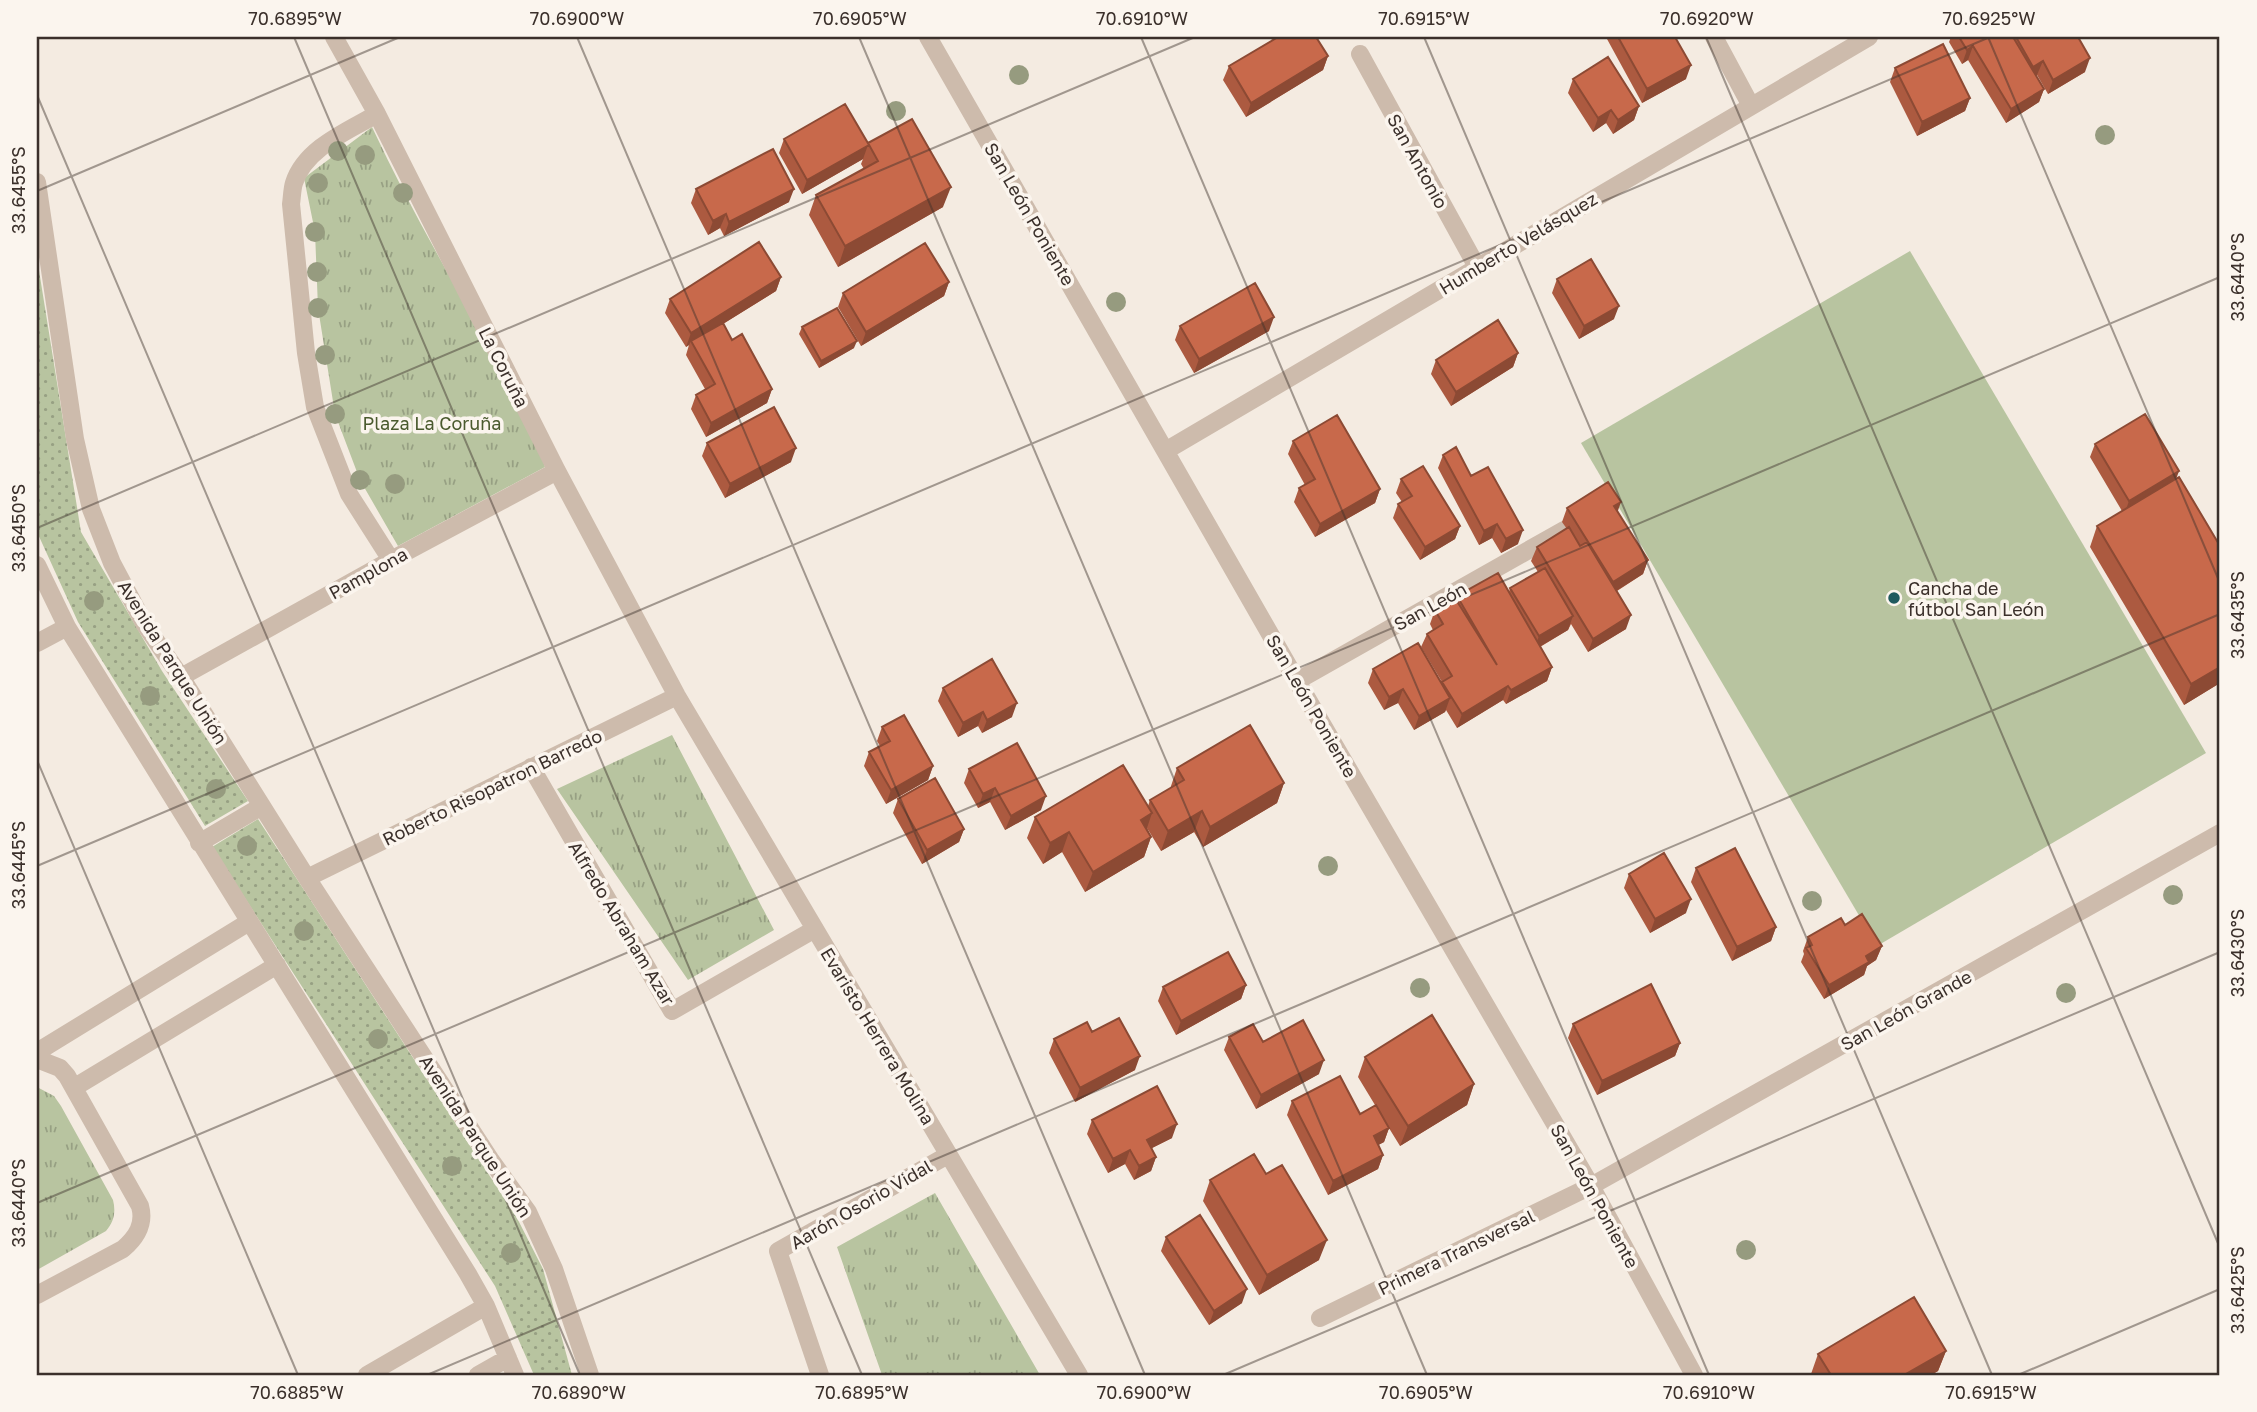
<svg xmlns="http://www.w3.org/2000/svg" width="2257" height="1412" font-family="'Golos Text',sans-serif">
<defs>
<pattern id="grass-dots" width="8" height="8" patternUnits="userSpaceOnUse" patternTransform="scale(1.75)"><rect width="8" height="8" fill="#b8c4a0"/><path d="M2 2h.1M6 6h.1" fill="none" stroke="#97a083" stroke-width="1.8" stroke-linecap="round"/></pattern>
<pattern id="park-tufts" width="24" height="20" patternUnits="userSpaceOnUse" patternTransform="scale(1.75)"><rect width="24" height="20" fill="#b8c4a0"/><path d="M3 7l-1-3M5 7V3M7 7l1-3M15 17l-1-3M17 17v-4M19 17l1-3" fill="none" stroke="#97a083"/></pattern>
</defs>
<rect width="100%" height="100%" fill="#f4ebe1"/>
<path fill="url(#grass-dots)" d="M37,258L81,532L162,671L248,801L205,826L78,622L37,532Z
M258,819L517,1218L543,1269L572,1375H534L495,1286L212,847Z"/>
<path fill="url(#park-tufts)" d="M372,127C403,194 439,257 475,322C501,368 533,415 545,467L398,546L360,480L335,414L318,308L315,232L304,178Z
M672,735L774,930L688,980L557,789Z
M37,1087L54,1096L61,1106L113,1200C116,1212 114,1222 106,1231L37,1270Z
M935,1193L1040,1375H882L837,1247Z"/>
<path fill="#b8c4a0" d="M1910,251L2206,753L1877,946L1581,443Z"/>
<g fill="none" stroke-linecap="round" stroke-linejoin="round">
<path stroke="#cdbbac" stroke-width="18" d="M334,37L377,114L557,471L677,696L1079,1375
M928,37L1297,681L1591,1186L1694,1375
M1714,37L1751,106
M1360,54L1477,267
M377,114C348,131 305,148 294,183C292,189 292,198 291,204L306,353L315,407L349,494L391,560
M37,182L75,439L91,509L112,563L145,625L181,677L307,878L490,1159L528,1212L554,1269L590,1375
M1167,450L1869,37
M37,565L67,627L468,1274L486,1306L515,1375
M37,643L67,627
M181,677L391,560L557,471
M1297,681L1564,530
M531,767L672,1011L815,929
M199,843L262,806
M307,878L677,696
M37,1052L249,922
M37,1059L60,1068L67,1076L140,1206C145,1224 137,1237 123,1249L37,1295
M75,1087L277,965
M1320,1318L1591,1186L2220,833
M367,1375L486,1306
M478,1375L508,1358
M820,1375L778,1251L948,1155"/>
</g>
<g fill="#969b7f">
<circle cx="1019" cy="75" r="10"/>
<circle cx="896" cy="111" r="10"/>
<circle cx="2105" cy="135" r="10"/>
<circle cx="338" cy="151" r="10"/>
<circle cx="365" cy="155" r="10"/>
<circle cx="318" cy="183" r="10"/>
<circle cx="403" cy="193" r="10"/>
<circle cx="315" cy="232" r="10"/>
<circle cx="317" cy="272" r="10"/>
<circle cx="1116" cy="302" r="10"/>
<circle cx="318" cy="308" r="10"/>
<circle cx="325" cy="355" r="10"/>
<circle cx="335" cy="414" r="10"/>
<circle cx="360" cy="480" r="10"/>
<circle cx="395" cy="484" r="10"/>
<circle cx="94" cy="601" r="10"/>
<circle cx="150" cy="696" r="10"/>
<circle cx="216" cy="789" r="10"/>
<circle cx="247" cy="846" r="10"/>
<circle cx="1328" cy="866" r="10"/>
<circle cx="2173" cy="895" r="10"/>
<circle cx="1812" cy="901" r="10"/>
<circle cx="304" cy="931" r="10"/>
<circle cx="1420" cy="988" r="10"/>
<circle cx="2066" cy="993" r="10"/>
<circle cx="378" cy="1039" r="10"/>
<circle cx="452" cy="1166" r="10"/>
<circle cx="1746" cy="1250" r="10"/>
<circle cx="511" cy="1253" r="10"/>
</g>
<path fill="#ac5a40" d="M1608,37H1675L1686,79L1642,103L1607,39Z
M1951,37H2078L2085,72L2048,94L2037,75L2036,76L2044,89L2039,102L2006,123L1968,60L1962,64L1949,42Z
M1328,56L1323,70L1246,117L1223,80L1229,66Z
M1895,68L1970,98L1965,111L1917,136L1890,82Z
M1573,79L1639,106L1634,120L1613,134L1606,123L1593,132L1568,93Z
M784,139L868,144L943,207L838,267L809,215L816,195L864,169L861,164L863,159L802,194L779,153Z
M696,189L789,202L724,236L720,228L708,235L691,203Z
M781,277L776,291L723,324L732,340L772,389L767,403L706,437L691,409L696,395L705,389L686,355L689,345L686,347L665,313L670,299Z
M1557,279L1614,319L1579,339L1552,293Z
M949,282L944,296L861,346L838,307L843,293Z
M1180,326L1269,331L1194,373L1175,340Z
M802,327L854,348L819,368L799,334Z
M1518,353L1513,367L1451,406L1431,374L1436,360Z
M1293,441L1380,489L1375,503L1315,537L1294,502L1299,488L1305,485L1288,454Z
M707,443L791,462L725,498L702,456Z
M2095,444L2176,479L2220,683L2184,705L2090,547L2097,526L2122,511L2090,457Z
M1443,455L1471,476L1518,544L1501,553L1492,538L1479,545L1438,468Z
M1401,479L1460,526L1455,539L1420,560L1393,518L1398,504L1402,502L1396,493Z
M1567,508L1617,511L1648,560L1643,574L1617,591L1626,629L1588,652L1571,624L1568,630L1540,647L1552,667L1547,681L1506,704L1503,700L1457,728L1446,710L1445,712L1414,730L1398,703L1384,710L1368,683L1373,669L1442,684V682L1421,647L1427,634L1433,630L1430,624L1435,610L1456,599L1457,596L1509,592L1510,588L1538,572L1531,561L1537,547L1567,529L1562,522Z
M943,688L1012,717L982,733L978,726L958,737L938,701Z
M882,727L933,766L928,780L886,804L864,766L869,752L880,746L877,741Z
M1177,768L1284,783L1277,803L1203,847L1194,832L1161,851L1147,828L1151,837L1144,857L1085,892L1062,852L1043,864L1027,838L1035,817L1148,806L1150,800L1170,789Z
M969,769L1041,810L1005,830L990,802L978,808L964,783Z
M898,799L964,829L959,842L922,864L893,813Z
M1696,868L1776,927L1771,941L1732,961L1691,882Z
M1629,874L1686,913L1650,933L1624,888Z
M1845,925L1882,946L1876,960L1867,966L1864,975L1824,999L1801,962L1804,954L1803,951L1808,937Z
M1246,985L1241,999L1176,1035L1158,1001L1163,987Z
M1573,1024L1680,1043L1675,1056L1597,1095L1568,1038Z
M1092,1032L1135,1070L1075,1102L1049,1053L1054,1039Z
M1229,1037L1263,1042L1319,1074L1256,1109L1224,1050Z
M1365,1057L1474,1084L1467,1105L1400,1146L1384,1120L1389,1128L1384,1142L1378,1145L1383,1155L1378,1169L1328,1195L1287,1115L1292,1101L1360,1114L1375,1105L1358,1077Z
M1092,1120L1172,1138L1152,1148L1156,1157L1151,1171L1134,1180L1125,1164L1108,1173L1087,1134Z
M1210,1180L1319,1260L1259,1295L1203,1201Z
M1166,1237L1242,1303L1209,1325L1161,1251Z
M1946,1351L1938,1371L1931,1375H1811V1374L1818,1354Z"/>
<path fill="#8c4a34" d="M1973,46L1968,60L1962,64L1967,50Z
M1328,56L1323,70L1246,117L1251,103Z
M2090,58L2085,72L2048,94L2053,80Z
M2043,61L2037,75L2028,81L2033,67Z
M1691,65L1686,79L1642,103L1647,89Z
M2044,89L2039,102L2006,123L2011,109Z
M1970,98L1965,111L1917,136L1922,122Z
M1639,106L1634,120L1613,134L1618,120Z
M1611,110L1606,123L1593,132L1598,118Z
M868,145L863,159L802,194L807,180Z
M951,187L943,207L838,267L845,246Z
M794,189L789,202L724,236L729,222Z
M726,214L720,228L708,235L713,221Z
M781,277L776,291L692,343L691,341L689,345L686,347L691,333Z
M949,282L944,296L861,346L866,332Z
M1619,306L1614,319L1579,339L1584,326Z
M1274,317L1269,331L1194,373L1199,359Z
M857,341L854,348L819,368L821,361Z
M1518,353L1513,367L1451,406L1456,392Z
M772,389L767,403L706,437L711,423Z
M796,448L791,462L725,498L730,484Z
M2179,471L2174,485L2124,515L2129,501Z
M1380,489L1375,503L1315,537L1320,524Z
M1621,502L1616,516L1614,506Z
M1497,524L1492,538L1479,545L1484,531Z
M1460,526L1455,539L1420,560L1425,547Z
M1523,530L1518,544L1501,553L1506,539Z
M1648,560L1643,574L1608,596L1613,582Z
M1631,615L1626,629L1588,652L1593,639Z
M1573,616L1568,630L1534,650L1539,636Z
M1552,667L1547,681L1506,704L1511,690Z
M2220,667V683L2184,705L2191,684Z
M1508,686L1503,700L1457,728L1462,714Z
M1403,689L1398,703L1384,710L1389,697Z
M1450,698L1445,712L1414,730L1419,716Z
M1017,703L1012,717L982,733L987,720Z
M983,712L978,726L958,737L963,723Z
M933,766L928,780L886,804L891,790Z
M1284,783L1277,803L1203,847L1210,827Z
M995,788L990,802L978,808L983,794Z
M1046,796L1041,810L1005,830L1011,816Z
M1202,811L1194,832L1161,851L1168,831Z
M1152,813L1145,834L1141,820Z
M964,829L959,842L922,864L927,850Z
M1069,832L1062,852L1043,864L1050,843Z
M1151,837L1144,857L1085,892L1093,872Z
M1691,899L1686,913L1650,933L1655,919Z
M1776,927L1771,941L1732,961L1737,947Z
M1882,946L1876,960L1867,966L1864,975L1824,999L1829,985L1866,956Z
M1246,985L1241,999L1176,1035L1181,1021Z
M1680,1043L1675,1056L1597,1095L1602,1081Z
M1140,1056L1135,1070L1075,1102L1080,1088Z
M1324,1060L1319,1074L1256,1109L1261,1095Z
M1474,1084L1467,1105L1400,1146L1408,1126Z
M1177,1124L1172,1138L1142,1153L1147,1140Z
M1389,1128L1384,1142L1369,1150L1374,1136Z
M1130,1150L1125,1164L1108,1173L1113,1159Z
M1383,1155L1378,1169L1328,1195L1333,1181Z
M1156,1157L1151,1171L1134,1180L1139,1166Z
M1327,1240L1319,1260L1259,1295L1267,1275Z
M1247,1289L1242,1303L1209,1325L1214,1311Z
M1946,1351L1938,1371L1931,1375H1904Z"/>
<path fill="#c8694b" stroke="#8c4a34" stroke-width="2" d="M1278,37H1316L1328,56L1251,103L1229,66Z
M1618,37H1675L1691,65L1647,89Z
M1959,37H2013L2044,89L2011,109L1973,46L1967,50Z
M2016,37H2078L2090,58L2053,80L2043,61L2033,67Z
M1943,44L1970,98L1922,122L1895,68Z
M1608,57L1639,106L1618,120L1611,110L1598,118L1573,79Z
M845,104L869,145L807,180L784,139Z
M912,119L951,187L845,246L816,195L878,161L868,143Z
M773,149L794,189L729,222L726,214L713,221L696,189Z
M759,242L781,277L691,333L670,299Z
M925,243L949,282L866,332L843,293Z
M1591,259L1619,306L1584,326L1557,279Z
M1255,283L1274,317L1199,359L1180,326Z
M837,308L857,341L821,361L802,327Z
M1498,320L1518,353L1456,392L1436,360Z
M723,323L732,340L742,334L772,389L711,423L696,395L715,384L691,341Z
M774,407L796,448L730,484L707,443Z
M2145,414L2179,471L2129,501L2095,444Z
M1337,415L1380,489L1320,524L1299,488L1315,479L1293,441Z
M1456,447L1471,476L1488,467L1523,530L1506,539L1497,524L1484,531L1443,455Z
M1423,466L1460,526L1425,547L1398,504L1412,496L1401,479Z
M2179,477L2220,546V667L2191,684L2097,526Z
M1608,482L1621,502L1614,506L1648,560L1613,582L1567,508Z
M1569,527L1580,546L1587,542L1631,615L1593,639L1537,547Z
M1545,568L1573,616L1539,636L1510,588Z
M1498,573L1552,667L1511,690L1508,686L1462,714L1442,682L1452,676L1427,634L1443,624L1435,610L1455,598L1497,665L1457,596Z
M1418,643L1450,698L1419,716L1403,689L1389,697L1373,669Z
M992,659L1017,703L987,720L983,712L963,723L943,688Z
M904,715L933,766L891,790L869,752L890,741L882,727Z
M1250,725L1284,783L1210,827L1202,811L1168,831L1150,800L1184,780L1177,768Z
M1017,743L1046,796L1011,816L995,788L983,794L969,769Z
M1123,765L1152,813L1141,820L1151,837L1093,872L1069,832L1050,843L1035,817Z
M935,778L964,829L927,850L898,799Z
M1735,848L1776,927L1737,947L1696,868Z
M1664,853L1691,899L1655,919L1629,874Z
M1862,914L1882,946L1866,956L1869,962L1829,985L1806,948L1812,945L1808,937L1841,918L1845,925Z
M1228,952L1246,985L1181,1021L1163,987Z
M1651,984L1680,1043L1602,1081L1573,1024Z
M1432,1015L1474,1084L1408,1126L1365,1057Z
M1119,1018L1140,1056L1080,1088L1054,1039L1087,1022L1092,1032Z
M1303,1020L1324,1060L1261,1095L1229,1037L1253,1024L1263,1042Z
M1340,1076L1360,1114L1376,1105L1389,1128L1374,1136L1383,1155L1333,1181L1292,1101Z
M1157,1086L1177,1124L1147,1140L1156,1157L1139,1166L1130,1150L1113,1159L1092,1120Z
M1254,1154L1266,1174L1282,1165L1327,1240L1267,1275L1210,1180Z
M1200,1215L1247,1289L1214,1311L1166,1237Z
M1914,1297L1946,1351L1904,1375H1831L1818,1354Z"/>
<path fill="none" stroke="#3b302b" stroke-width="2" stroke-opacity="0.45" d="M294,37L862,1375M577,37L1145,1375M859,37L1427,1375M1141,37L1709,1375M1424,37L1992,1375M1706,37L2220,1248M1988,37L2220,583M37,95L580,1375M37,191L400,37M37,528L1195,37M37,760L298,1375M37,866L1990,37M37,1203L2220,277M427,1375L2220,614M1223,1375L2220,952M2018,1375L2220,1289"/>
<circle fill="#1f5a5e" stroke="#fbf5ee" stroke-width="2.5" cx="1894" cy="598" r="7"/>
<g text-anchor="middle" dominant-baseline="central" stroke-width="7" stroke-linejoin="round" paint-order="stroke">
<g font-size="18" fill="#3b302b" stroke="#fbf5ee">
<text transform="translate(1418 161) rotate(61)">San Antonio</text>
<text transform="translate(1030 214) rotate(60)">San León Poniente</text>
<text transform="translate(1518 243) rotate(-31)">Humberto Velásquez</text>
<text transform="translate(504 367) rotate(63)">La Coruña</text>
<text transform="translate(368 573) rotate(-29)">Pamplona</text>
<text transform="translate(1430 606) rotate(-29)">San León</text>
<text transform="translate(173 662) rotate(58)">Avenida Parque Unión</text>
<text transform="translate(1312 706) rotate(60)">San León Poniente</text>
<text transform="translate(492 787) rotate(-26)">Roberto Risopatron Barredo</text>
<text transform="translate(622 923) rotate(59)">Alfredo Abraham Azar</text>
<text transform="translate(1906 1010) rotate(-29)">San León Grande</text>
<text transform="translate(878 1036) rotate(59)">Evaristo Herrera Molina</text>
<text transform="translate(476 1136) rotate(57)">Avenida Parque Unión</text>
<text transform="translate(1595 1196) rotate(61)">San León Poniente</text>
<text transform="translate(861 1204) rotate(-30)">Aarón Osorio Vidal</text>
<text transform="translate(1456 1252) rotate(-26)">Primera Transversal</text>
</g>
<g font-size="18" fill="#4a5a2e" stroke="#fbf5ee">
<text x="432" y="423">Plaza La Coruña</text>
</g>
<g font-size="18" fill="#3b302b" stroke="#fbf5ee" text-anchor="start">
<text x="1908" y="588">Cancha de<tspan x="1908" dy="21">fútbol San León</tspan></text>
</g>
</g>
<rect width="2257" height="1412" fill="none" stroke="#fbf5ee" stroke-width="77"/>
<rect x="38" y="38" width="2180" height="1336" fill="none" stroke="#3b302b" stroke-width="2.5"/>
<g font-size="18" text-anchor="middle" fill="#3b302b">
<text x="295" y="25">70.6895°W</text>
<text x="577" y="25">70.6900°W</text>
<text x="860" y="25">70.6905°W</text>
<text x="1142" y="25">70.6910°W</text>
<text x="1424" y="25">70.6915°W</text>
<text x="1707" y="25">70.6920°W</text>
<text x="1989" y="25">70.6925°W</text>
<text transform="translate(19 190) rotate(-90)" y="6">33.6455°S</text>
<text transform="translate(2238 277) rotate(-90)" y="6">33.6440°S</text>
<text transform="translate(19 528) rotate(-90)" y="6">33.6450°S</text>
<text transform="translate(2238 615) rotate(-90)" y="6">33.6435°S</text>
<text transform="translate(19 865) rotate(-90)" y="6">33.6445°S</text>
<text transform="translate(2238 953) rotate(-90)" y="6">33.6430°S</text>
<text transform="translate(19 1203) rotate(-90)" y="6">33.6440°S</text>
<text transform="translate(2238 1290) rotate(-90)" y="6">33.6425°S</text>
<text x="297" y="1399">70.6885°W</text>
<text x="579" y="1399">70.6890°W</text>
<text x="862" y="1399">70.6895°W</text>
<text x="1144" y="1399">70.6900°W</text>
<text x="1426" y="1399">70.6905°W</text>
<text x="1709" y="1399">70.6910°W</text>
<text x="1991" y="1399">70.6915°W</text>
</g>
</svg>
